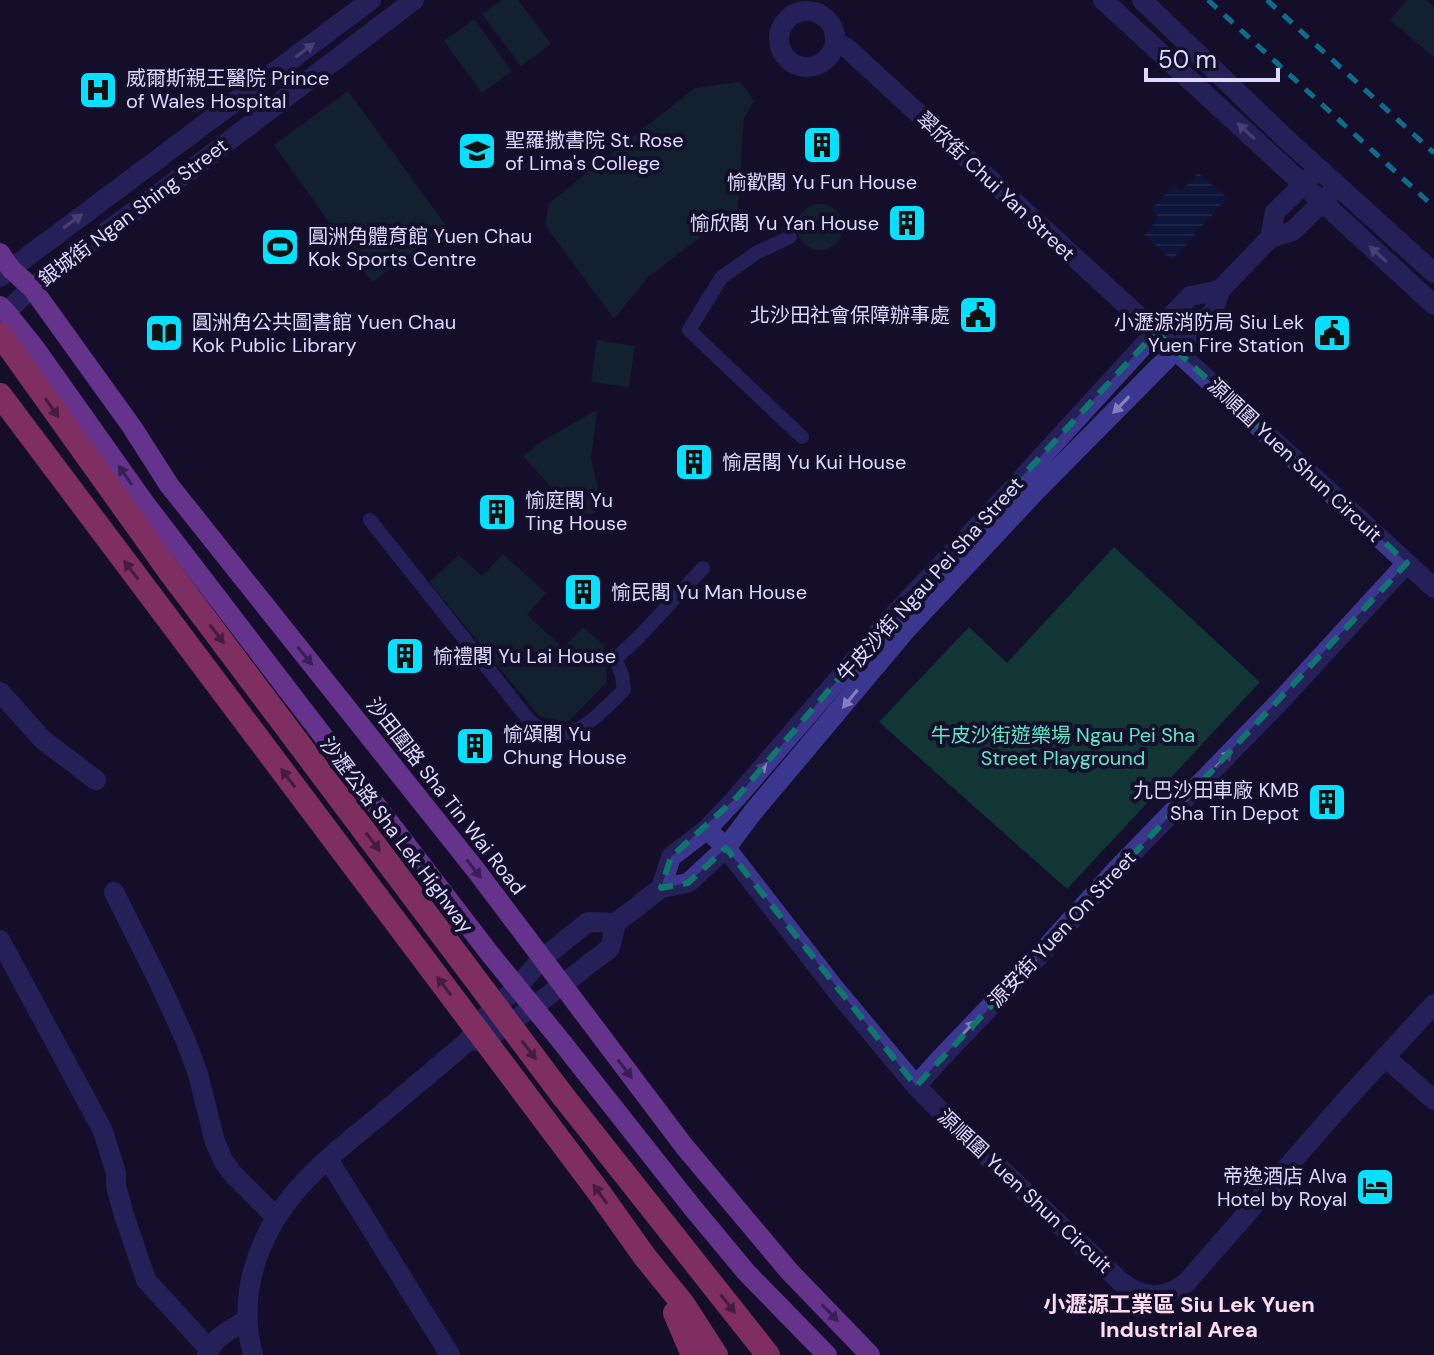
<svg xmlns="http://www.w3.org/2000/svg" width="1434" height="1355" font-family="'DM Sans','Noto Sans TC',sans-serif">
<defs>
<pattern id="water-rules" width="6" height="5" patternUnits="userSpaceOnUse" patternTransform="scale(2)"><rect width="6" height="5" fill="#061e4c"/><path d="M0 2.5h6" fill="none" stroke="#2a3e67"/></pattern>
</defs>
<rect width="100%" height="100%" fill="#140f2b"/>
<path fill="#113635" d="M501,0H518L551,44L521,66L482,14Z
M1407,0H1426L1434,7V57L1390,20Z
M474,19L512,71L482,93L444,41Z
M740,82L754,101L744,118L737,218L711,229L648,277L614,319L545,225L549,203L695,88Z
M348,91L447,227L372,282L274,145Z
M797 227a23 23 0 1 1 46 0a23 23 0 1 1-46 0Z
M597,340L635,346L629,387L591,382Z
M597,410L591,459L601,500L594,514L575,513L523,456L544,440Z
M1114,547L1260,682L1067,889L879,722L969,627L1007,663Z
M503,554L546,593L527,615L563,648L583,627L604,645L607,682L568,722L540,717L429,582L459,555L482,576Z"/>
<path fill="url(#water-rules)" d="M1198,173L1227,198L1172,260L1144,235L1159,217L1151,210L1174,185L1182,191Z"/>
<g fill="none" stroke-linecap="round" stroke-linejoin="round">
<path stroke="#3b368e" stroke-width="14" d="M790,237L756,253L721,278L689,330L802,437
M370,520L528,719C566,756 595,717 624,690L622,675L615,659L638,638L703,568"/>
<path stroke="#3b368e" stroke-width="20" d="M779 39a28 28 0 1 1 56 0a28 28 0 1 1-56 0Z
M835,42L847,48L1434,588
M0,692L43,740L96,780
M707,829L726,848L836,990L916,1086L961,1132L1121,1282C1143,1299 1164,1300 1186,1283L1345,1101L1434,1004
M114,892L158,980L185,1039L198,1074L215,1142L223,1160L232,1173L276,1217
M0,940L103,1131L116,1173V1186L124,1215L146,1280L209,1349
M1385,1057L1434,1100
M916,1086L939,1060L1034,961L1118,868L1284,697L1407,563
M328,1159L450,1355
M207,1355C213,1337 231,1329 247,1320"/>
<path stroke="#3b368e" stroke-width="20" d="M1103,0L1434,305
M1142,0L1284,137L1434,273
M1270,238L1275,212L1311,177
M0,277L371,0
M0,317L32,288L70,258L188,172L414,0
M661,888L671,857L707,829L737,797L890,619L993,510L1156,332L1190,296L1220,290
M467,1042L488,1038L533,1007L610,948L616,923L661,888L688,883L726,848L753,812L905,631L1034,493L1213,312L1220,290L1270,238L1293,231L1338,186
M253,1355C237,1296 257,1237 296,1191C320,1163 350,1140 378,1117C408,1092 437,1067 467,1042L478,1024L517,987L543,958L588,922L616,923"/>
<path stroke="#c760ff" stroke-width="20" d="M0,253L11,269L32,288L132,427L169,485L475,869L684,1146L789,1271L870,1355
M0,306L6,312L35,348L144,502L490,954L561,1041L692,1207L746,1272L827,1355"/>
<path stroke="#ff54a2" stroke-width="24" d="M0,334L170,572
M563,1096L768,1355
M645,1257L683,1304L716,1355
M675,1313L693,1355"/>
<path stroke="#05e0ff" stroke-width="5" stroke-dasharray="12 10" stroke-linecap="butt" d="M1208,0L1434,207
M1267,0L1434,153"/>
<path stroke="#ff54a2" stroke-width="24" d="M0,395L598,1191L645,1257
M170,572L563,1096"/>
</g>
<defs><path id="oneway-solid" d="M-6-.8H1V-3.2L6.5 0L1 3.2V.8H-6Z" transform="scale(2)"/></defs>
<g fill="#847fc1">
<use href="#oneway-solid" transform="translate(305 50) rotate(-37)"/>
<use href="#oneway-solid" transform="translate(1246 131) rotate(-137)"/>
<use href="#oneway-solid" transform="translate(73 221) rotate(-36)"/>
<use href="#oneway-solid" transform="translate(1378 254) rotate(-138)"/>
<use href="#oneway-solid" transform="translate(1121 405) rotate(134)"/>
<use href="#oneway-solid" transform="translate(850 699) rotate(129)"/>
<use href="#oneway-solid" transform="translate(1224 759) rotate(-46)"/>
<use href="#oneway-solid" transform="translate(759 771) rotate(-49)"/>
<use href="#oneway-solid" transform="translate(968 1029) rotate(-46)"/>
</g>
<g fill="#7e2e61">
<use href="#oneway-solid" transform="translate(52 408) rotate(55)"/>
<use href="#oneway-solid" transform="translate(131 570) rotate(-127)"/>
<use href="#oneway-solid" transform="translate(217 634) rotate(53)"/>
<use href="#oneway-solid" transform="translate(288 778) rotate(-127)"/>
<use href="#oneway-solid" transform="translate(373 842) rotate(53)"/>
<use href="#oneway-solid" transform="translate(444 986) rotate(-127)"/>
<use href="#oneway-solid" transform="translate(529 1050) rotate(53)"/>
<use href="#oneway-solid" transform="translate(600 1194) rotate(-126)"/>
<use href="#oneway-solid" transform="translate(728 1304) rotate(52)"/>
</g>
<g fill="#65338a">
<use href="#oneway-solid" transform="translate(125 475) rotate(-125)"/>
<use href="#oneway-solid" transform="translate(305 656) rotate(51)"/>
<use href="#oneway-solid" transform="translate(474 869) rotate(52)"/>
<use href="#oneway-solid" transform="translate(625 1069) rotate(53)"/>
<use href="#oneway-solid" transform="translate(830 1313) rotate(46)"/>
</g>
<path d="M0 0H1434V1355H0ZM1156,332L1407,563L916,1086L726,848L688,883L661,888L671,857L737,797L890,619Z" fill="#140f2b" fill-opacity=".55" fill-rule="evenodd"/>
<path fill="none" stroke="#0f766e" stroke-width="6" stroke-dasharray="16 10" stroke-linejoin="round" d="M1156,332L1407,563L916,1086L726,848L688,883L661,888L671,857L737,797L890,619Z"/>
<defs>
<symbol id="hospital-square" viewBox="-11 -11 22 22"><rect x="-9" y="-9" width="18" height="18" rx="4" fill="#05e0ff" stroke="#140f2b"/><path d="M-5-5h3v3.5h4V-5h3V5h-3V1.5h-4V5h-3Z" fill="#111"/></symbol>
<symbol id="building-square" viewBox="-11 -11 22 22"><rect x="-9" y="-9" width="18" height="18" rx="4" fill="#05e0ff" stroke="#140f2b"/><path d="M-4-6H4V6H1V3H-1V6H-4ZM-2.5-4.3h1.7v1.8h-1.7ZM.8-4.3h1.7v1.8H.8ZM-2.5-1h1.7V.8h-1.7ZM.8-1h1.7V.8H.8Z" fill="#111"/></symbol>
<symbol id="school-square" viewBox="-11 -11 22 22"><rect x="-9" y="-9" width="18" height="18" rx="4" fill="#05e0ff" stroke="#140f2b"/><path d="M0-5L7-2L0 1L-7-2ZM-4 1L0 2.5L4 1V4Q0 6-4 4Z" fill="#111"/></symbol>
<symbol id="stadium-square" viewBox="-11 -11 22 22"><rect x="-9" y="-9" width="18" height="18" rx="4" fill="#05e0ff" stroke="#140f2b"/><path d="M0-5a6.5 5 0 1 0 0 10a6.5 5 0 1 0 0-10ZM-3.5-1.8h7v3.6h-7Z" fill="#111"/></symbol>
<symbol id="civic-square" viewBox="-11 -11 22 22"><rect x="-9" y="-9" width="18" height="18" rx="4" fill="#05e0ff" stroke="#140f2b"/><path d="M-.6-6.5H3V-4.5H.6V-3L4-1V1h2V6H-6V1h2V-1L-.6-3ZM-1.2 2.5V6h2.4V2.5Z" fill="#111"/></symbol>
<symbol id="library-square" viewBox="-11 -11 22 22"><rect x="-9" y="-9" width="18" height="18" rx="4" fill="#05e0ff" stroke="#140f2b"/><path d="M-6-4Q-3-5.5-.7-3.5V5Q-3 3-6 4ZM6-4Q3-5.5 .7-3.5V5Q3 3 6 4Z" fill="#111"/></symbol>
<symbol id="hotel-square" viewBox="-11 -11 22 22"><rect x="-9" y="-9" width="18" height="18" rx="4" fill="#05e0ff" stroke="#140f2b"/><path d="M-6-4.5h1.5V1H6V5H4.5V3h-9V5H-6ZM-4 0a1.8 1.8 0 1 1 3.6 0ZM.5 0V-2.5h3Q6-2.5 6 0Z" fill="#111"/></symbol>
</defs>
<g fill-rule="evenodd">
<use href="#hospital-square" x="76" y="68" width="44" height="44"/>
<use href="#building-square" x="800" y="123" width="44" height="44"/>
<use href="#school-square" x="455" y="129" width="44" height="44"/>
<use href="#building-square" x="885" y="201" width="44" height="44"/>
<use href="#stadium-square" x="258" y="225" width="44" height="44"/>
<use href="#civic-square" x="956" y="293" width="44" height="44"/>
<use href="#library-square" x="142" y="311" width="44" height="44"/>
<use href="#civic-square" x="1310" y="311" width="44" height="44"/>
<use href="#building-square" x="672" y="440" width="44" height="44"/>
<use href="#building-square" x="475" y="490" width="44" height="44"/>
<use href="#building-square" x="561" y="570" width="44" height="44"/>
<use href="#building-square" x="383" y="634" width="44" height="44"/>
<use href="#building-square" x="453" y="724" width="44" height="44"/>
<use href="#building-square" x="1305" y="780" width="44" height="44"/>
<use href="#hotel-square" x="1353" y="1165" width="44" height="44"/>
</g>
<g text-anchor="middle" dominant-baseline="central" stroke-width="8" stroke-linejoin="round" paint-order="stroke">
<g font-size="20" fill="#ded9ff" stroke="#140f2b" text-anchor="start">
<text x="126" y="78">威爾斯親王醫院 Prince<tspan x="126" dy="23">of Wales Hospital</tspan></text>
<text x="505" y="140">聖羅撒書院 St. Rose<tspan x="505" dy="23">of Lima's College</tspan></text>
<text x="822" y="182" text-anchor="middle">愉歡閣 Yu Fun House</text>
<text x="879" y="223" text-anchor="end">愉欣閣 Yu Yan House</text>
<text x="308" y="236">圓洲角體育館 Yuen Chau<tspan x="308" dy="23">Kok Sports Centre</tspan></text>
<text x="950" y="315" text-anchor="end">北沙田社會保障辦事處</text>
<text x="192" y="322">圓洲角公共圖書館 Yuen Chau<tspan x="192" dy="23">Kok Public Library</tspan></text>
<text x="1304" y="322" text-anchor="end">小瀝源消防局 Siu Lek<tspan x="1304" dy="23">Yuen Fire Station</tspan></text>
<text x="722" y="462">愉居閣 Yu Kui House</text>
<text x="525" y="500">愉庭閣 Yu<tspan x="525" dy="23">Ting House</tspan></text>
<text x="611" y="592">愉民閣 Yu Man House</text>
<text x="433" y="656">愉禮閣 Yu Lai House</text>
<text x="503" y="734">愉頌閣 Yu<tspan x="503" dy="23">Chung House</tspan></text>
<text x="1299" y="790" text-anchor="end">九巴沙田車廠 KMB<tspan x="1299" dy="23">Sha Tin Depot</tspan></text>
<text x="1347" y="1176" text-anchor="end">帝逸酒店 Alva<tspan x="1347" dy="23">Hotel by Royal</tspan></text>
</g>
<g font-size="20" fill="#ded9ff" stroke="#140f2b">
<text transform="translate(996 186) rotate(43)">翠欣街 Chui Yan Street</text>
<text transform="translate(133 212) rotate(-37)">銀城街 Ngan Shing Street</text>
<text transform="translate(1295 460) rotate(43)">源順圍 Yuen Shun Circuit</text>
<text transform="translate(930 579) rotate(-48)">牛皮沙街 Ngau Pei Sha Street</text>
<text transform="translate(446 796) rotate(52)">沙田圍路 Sha Tin Wai Road</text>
<text transform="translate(397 835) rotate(53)">沙瀝公路 Sha Lek Highway</text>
<text transform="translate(1062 929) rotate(-47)">源安街 Yuen On Street</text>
<text transform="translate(1025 1191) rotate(43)">源順圍 Yuen Shun Circuit</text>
</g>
<g font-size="20" fill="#5aeac9" stroke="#140f2b">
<text x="1063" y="735">牛皮沙街遊樂場 Ngau Pei Sha<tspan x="1063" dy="23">Street Playground</tspan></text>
</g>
<g font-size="22" font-weight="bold" fill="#ffdbf1" stroke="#140f2b">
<text x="1179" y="1304">小瀝源工業區 Siu Lek Yuen<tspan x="1179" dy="25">Industrial Area</tspan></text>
</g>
</g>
<path d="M1146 68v12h132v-12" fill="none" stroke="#ded9ff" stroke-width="4"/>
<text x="1158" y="68" font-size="24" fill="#ded9ff" stroke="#140f2b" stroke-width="6" paint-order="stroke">50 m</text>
</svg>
